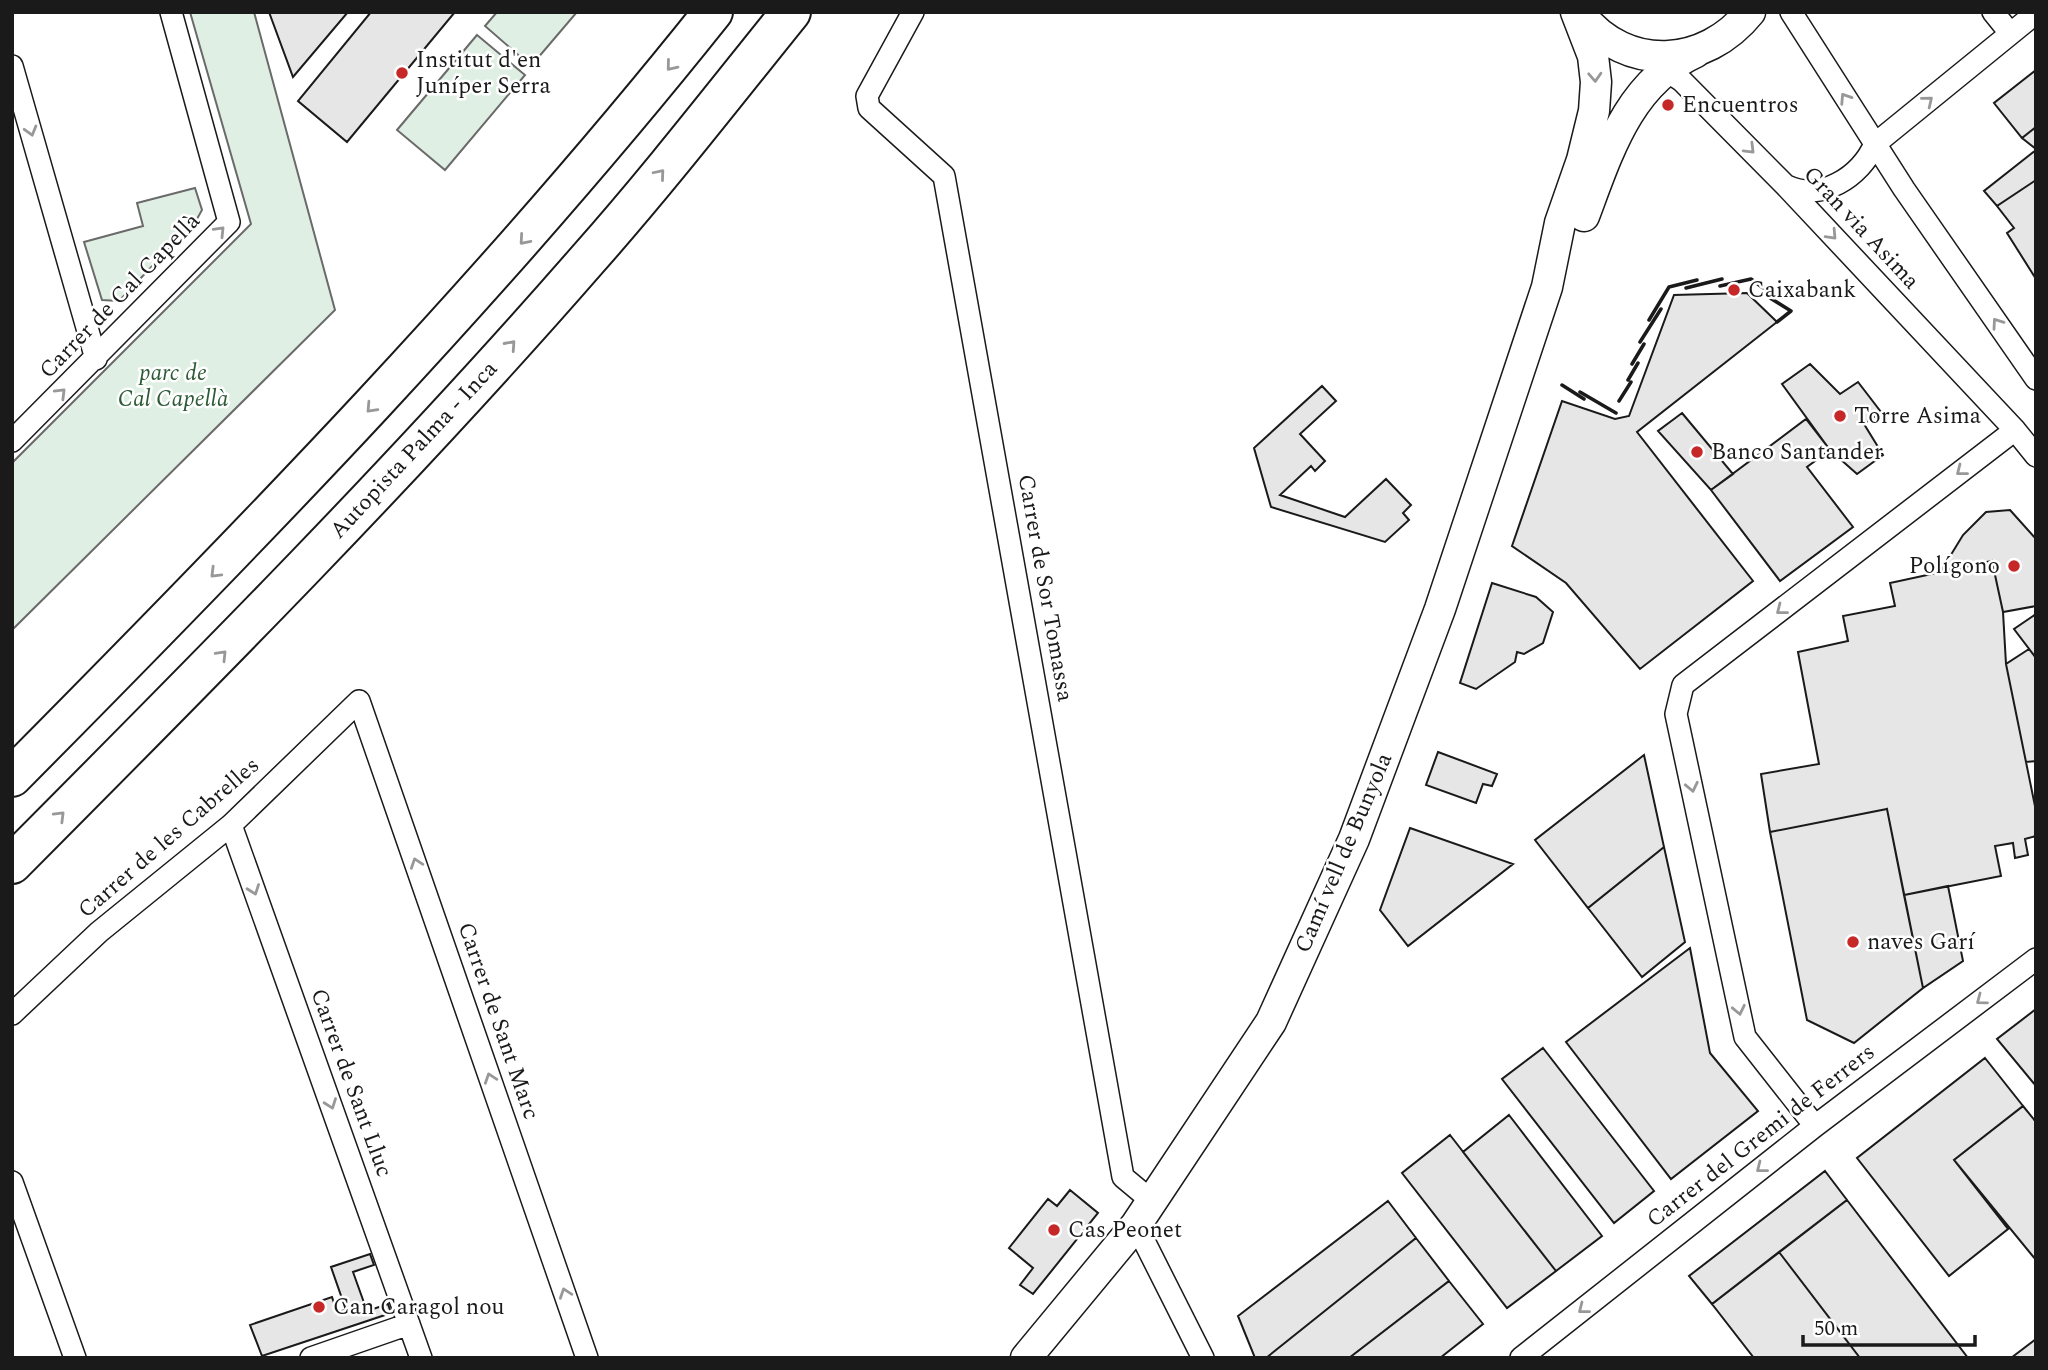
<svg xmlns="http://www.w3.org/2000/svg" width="2048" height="1370" font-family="Spectral,serif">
<rect width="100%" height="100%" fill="#fff"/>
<path fill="#e0efe3" stroke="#6a6a6a" stroke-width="2" d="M190,12H254L335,310L12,630V463L251,224Z
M497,12H577L531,66L485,26Z
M477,35L525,75L445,170L397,130Z
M195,188L202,210L197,219L119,301L102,300L84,242L143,226L137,203Z"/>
<path fill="#e6e6e6" stroke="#1a1a1a" stroke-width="2" d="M269,12H348L293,77Z
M371,12H455L347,142L298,101Z
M2036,70V127L2022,138L1994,103Z
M2036,127V149L2022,138Z
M2036,150V180L1997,206L1984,191Z
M2036,180V279L2007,233L2014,228L1997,206Z
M1747,293L1777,322L1637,432L1753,581L1640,669L1566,583L1512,546L1562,401L1615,419L1629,416L1674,295Z
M1810,364L1840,394L1858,382L1881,412L1864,424L1883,455L1857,474L1830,450L1782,384Z
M1322,386L1336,401L1300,434L1325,461L1315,471L1311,466L1280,495L1345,517L1386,479L1411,505L1403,513L1409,520L1385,542L1271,507L1254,448Z
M1682,413L1733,474L1711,490L1658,431Z
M1806,419L1830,450L1807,467L1853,527L1780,581L1711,490Z
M2010,510L2036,539V606L2003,612L1992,561L1941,571L1963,535L1986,512Z
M1992,561L2003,612L2006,664L2036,811V836L2025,839L2028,855L2015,858L2013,843L1995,846L2001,876L1904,895L1887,809L1770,832L1761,774L1819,764L1798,652L1848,641L1843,616L1895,606L1890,583Z
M1492,583L1536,597L1553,612L1543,643L1524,654L1517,652L1515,662L1476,689L1460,683Z
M2036,614V658L2014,629Z
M2029,649L2036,658V761L2026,762L2006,664Z
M1438,752L1497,774L1492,786L1483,784L1476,803L1426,785Z
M1644,755L1664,847L1588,908L1535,840Z
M1887,809L1923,988L1854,1043L1807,1020L1770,832Z
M1410,828L1513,864L1408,946L1380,910Z
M1664,847L1685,942L1642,977L1588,908Z
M1948,886L1963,961L1923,988L1904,895Z
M1690,948L1710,1053L1758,1111L1671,1179L1566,1042Z
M2036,1009V1086L1997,1039Z
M1543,1048L1654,1191L1614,1223L1502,1079Z
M1985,1058L2023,1106L1954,1160L2008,1229L1949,1276L1857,1158Z
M2023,1106L2036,1122V1260L1954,1160Z
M1509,1115L1602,1236L1556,1271L1463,1152Z
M1450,1135L1556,1271L1507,1308L1402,1173Z
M1825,1171L1847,1200L1712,1304L1689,1276Z
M1070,1190L1098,1213L1033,1294L1020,1285L1033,1268L1009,1248L1048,1199L1057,1206Z
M1847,1200L1968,1358H1860L1779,1252Z
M1388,1201L1416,1238L1266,1358H1255L1238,1316Z
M1416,1238L1449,1281L1349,1358H1266Z
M1779,1252L1860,1358H1754L1712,1304Z
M370,1254L374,1265L353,1272L367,1311L388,1304L391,1313L262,1356L250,1325L332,1297L337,1312L346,1310L331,1267Z
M1449,1281L1483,1324L1440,1358H1349Z
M2036,1339V1358H2011Z"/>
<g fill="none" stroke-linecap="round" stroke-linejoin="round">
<defs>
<path id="minor" d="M913,12L867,96L869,108L944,176L1123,1177L1153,1202
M1791,12L1904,189L2036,379
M1993,12L2010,33
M1655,63L1682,81L1785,185L2015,430L2036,456
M12,66L96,359
M1787,186C1821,202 1860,177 1875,144L2036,13
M12,441L229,222L171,12
M231,825L421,1358
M12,1014L99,932L231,825L359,701L587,1358
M1815,1126L1745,1037L1676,714L1683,685L2015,430
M12,1182L75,1358
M1136,1225L1203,1358
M311,1358L409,1324
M1521,1358L1815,1126L2036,959"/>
<path id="secondary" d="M1581,15C1627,73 1705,68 1750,12
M1584,216C1608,152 1629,82 1696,52
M1026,1358L1136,1225L1271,1022L1354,839L1440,609L1547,287L1560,223L1582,160L1594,111L1596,82L1593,56L1576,12"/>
<path id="motorway" d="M12,777C256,531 497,283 713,12
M12,864C209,666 405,469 588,259C659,179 724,95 791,12"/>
</defs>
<use href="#minor" stroke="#1a1a1a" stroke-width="24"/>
<use href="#secondary" stroke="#1a1a1a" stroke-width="33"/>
<use href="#motorway" stroke="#1a1a1a" stroke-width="42"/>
<use href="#minor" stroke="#fff" stroke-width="21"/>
<use href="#secondary" stroke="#fff" stroke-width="30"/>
<use href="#motorway" stroke="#fff" stroke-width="38"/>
<path stroke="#1a1a1a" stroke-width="3.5" d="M1720,286L1751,279L1766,290
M1686,288L1722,279
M1762,293L1791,311L1777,322
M1649,320L1669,287L1697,280
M1640,342L1661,309
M1632,364L1644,344
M1628,380L1638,363
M1562,385L1584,399
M1580,392L1616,413
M1619,401L1631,382"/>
</g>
<defs><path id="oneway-chevron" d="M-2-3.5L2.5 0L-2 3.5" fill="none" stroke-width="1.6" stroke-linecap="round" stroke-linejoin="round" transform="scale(1.75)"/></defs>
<g stroke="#989898">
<use href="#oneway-chevron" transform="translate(671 66) rotate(129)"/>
<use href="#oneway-chevron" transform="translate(1595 77) rotate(87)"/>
<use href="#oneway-chevron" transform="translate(1845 98) rotate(-123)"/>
<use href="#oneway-chevron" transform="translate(1928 101) rotate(-39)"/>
<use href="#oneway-chevron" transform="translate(31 131) rotate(74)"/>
<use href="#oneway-chevron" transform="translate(1750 149) rotate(45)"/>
<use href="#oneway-chevron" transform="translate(660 174) rotate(-50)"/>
<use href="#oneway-chevron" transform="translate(220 231) rotate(-46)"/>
<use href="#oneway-chevron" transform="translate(1832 235) rotate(47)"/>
<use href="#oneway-chevron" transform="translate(524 240) rotate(131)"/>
<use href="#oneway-chevron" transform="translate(1997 323) rotate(-125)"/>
<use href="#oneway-chevron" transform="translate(511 345) rotate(-48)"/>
<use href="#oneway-chevron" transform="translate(61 393) rotate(-45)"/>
<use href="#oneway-chevron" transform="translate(371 408) rotate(133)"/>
<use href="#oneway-chevron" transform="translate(1961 471) rotate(142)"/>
<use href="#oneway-chevron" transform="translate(215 573) rotate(135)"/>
<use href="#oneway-chevron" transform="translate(1781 610) rotate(142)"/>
<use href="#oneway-chevron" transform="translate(222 655) rotate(-46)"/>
<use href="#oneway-chevron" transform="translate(1692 787) rotate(78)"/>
<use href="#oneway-chevron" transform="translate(60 816) rotate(-45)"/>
<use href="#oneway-chevron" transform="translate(416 863) rotate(-109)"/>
<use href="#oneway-chevron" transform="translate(254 890) rotate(70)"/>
<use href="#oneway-chevron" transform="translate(1981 1000) rotate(143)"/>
<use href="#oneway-chevron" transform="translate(1739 1010) rotate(78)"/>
<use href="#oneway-chevron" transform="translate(490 1078) rotate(-109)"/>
<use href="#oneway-chevron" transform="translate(331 1104) rotate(70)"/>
<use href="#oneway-chevron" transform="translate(1761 1168) rotate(142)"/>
<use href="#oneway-chevron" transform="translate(565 1293) rotate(-109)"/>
<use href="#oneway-chevron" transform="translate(1583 1309) rotate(142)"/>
</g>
<g fill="#c62828" stroke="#fff" stroke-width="2.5">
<circle cx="402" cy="73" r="7"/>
<circle cx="1668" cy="105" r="7"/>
<circle cx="1734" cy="290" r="7"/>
<circle cx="1840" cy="416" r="7"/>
<circle cx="1697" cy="452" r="7"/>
<circle cx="2014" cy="566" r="7"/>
<circle cx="1853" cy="942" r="7"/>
<circle cx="1054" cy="1230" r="7"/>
<circle cx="319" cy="1307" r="7"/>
</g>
<g text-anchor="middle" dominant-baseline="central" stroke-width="5" stroke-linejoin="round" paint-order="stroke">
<g font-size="23" fill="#1a1a1a" stroke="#fff" text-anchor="start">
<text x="416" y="60">Institut d'en<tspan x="416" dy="26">Juníper Serra</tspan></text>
<text x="1682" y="105">Encuentros</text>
<text x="1748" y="290">Caixabank</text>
<text x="1854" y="416">Torre Asima</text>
<text x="1711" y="452">Banco Santander</text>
<text x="2000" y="566" text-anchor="end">Polígono</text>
<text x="1867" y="942">naves Garí</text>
<text x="1068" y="1230">Cas Peonet</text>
<text x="333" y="1307">Can Caragol nou</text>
</g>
<g font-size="23" fill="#1a1a1a" stroke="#fff">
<text transform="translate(1861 228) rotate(47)">Gran via Asima</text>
<text transform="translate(120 296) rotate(-46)">Carrer de Cal Capellà</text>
<text transform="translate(414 450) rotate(-47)">Autopista Palma - Inca</text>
<text transform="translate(1045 588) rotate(80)">Carrer de Sor Tomassa</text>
<text transform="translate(169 838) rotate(-41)">Carrer de les Cabrelles</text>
<text transform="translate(1344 853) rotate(-67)">Camí vell de Bunyola</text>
<text transform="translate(498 1021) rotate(71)">Carrer de Sant Marc</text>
<text transform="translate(351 1083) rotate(70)">Carrer de Sant Lluc</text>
<text transform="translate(1761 1136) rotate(-38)">Carrer del Gremi de Ferrers</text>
</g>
<g font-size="23" font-style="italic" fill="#2b5a34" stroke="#fff">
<text x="173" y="373">parc de<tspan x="173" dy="26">Cal Capellà</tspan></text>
</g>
</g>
<rect width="2048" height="1370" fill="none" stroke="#1a1a1a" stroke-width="28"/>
<path d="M1803 1335v10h172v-10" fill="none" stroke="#1a1a1a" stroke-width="3.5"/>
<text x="1814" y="1335" font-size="21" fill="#1a1a1a" stroke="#ffffff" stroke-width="5" paint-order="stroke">50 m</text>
</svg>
